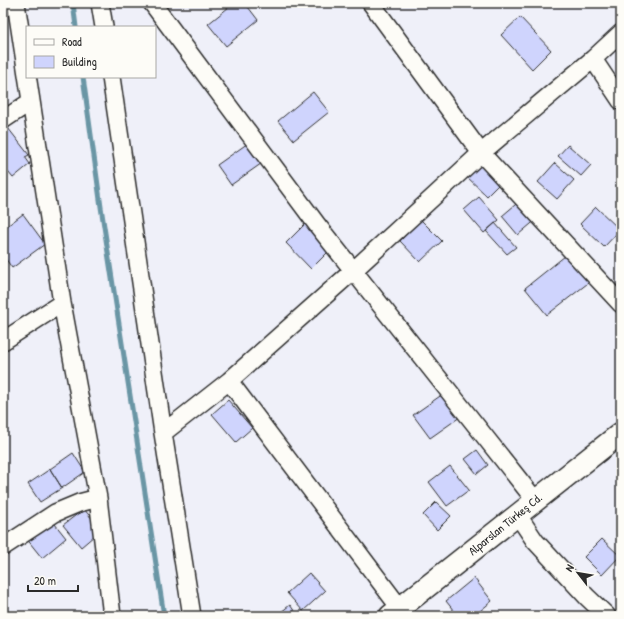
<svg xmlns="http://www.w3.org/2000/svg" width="624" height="619" font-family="'Patrick Hand',sans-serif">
<rect width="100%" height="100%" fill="#eff0f9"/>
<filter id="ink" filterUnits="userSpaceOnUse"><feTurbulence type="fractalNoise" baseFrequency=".025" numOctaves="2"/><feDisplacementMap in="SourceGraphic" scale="8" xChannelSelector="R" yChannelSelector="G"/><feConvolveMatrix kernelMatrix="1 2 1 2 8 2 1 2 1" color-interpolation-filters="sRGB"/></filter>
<g filter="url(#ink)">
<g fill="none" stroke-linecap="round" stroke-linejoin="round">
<path stroke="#6a96a5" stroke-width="5" d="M73,3L76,27
M83,77L101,207L164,616"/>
</g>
<path fill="#cfd4fd" stroke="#2b2b2b" d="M234,3H245L258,20L226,46L208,24Z
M520,17L551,50L532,69L501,35Z
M313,92L329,112L294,140L278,121Z
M8,128L29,155L25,157L30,164L13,178L8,172L3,176V131Z
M251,141L265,161L231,185L217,165Z
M568,145L591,165L581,176L558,156Z
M482,157L504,179L487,196L465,175Z
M555,163L574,180L557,199L538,182Z
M479,197L499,220L484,233L464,210Z
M522,199L538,218L518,235L502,216Z
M596,207L620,230L604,247L580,224Z
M23,214L45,244L12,268L3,255V229Z
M421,220L442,241L420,262L400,241Z
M307,222L332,248L311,269L286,243Z
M495,223L516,247L507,254L486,231Z
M570,252L592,280L547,315L525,288Z
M443,394L460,417L430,438L413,415Z
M228,400L252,428L236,442L212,414Z
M477,450L488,465L477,474L465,459Z
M73,453L85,472L62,488L50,469Z
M450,466L469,490L447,506L429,482Z
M50,469L62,488L40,502L28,484Z
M436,502L451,516L437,530L423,515Z
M84,509L101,530L81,547L63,525Z
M51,519L66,538L42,558L26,538Z
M602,539L620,556L602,575L584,557Z
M309,573L325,591L303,611L287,593Z
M474,578L492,601L474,616H458L446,601Z
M290,605L298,616H276Z"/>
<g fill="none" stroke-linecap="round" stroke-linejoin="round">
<defs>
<path id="minor" d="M16,3L62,303L98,498L112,616
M100,3L104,27
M152,3L318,226L535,500
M371,3L481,153L621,304
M593,59L621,33
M111,77L163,433L192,616
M3,120L30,102
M3,341L62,303
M229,381L406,616
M163,433L229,381L354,270L481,153L593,59L621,101
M517,514L535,541L587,597L607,616
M3,547L55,513L79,503L98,498"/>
<path id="tertiary" d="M390,616L621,433"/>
</defs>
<use href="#minor" stroke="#2b2b2b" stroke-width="20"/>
<use href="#tertiary" stroke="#2b2b2b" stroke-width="24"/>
<use href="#minor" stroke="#fdfcf7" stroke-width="17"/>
<use href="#tertiary" stroke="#fdfcf7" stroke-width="21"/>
</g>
</g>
<g text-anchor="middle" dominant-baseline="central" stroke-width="3" stroke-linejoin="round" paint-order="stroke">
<g font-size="12" fill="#2b2b2b" stroke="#fdfcf7">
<text transform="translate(505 524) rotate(-39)">Alparslan Türkeş Cd.</text>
</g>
</g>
<rect width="624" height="619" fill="none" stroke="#fdfcf7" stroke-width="16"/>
<rect x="8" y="8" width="608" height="603" fill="none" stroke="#2b2b2b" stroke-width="1.5" filter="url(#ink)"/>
<rect x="26" y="26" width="130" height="52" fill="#fdfcf7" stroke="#a9a8a5"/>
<rect x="34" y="39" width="20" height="6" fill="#fdfcf7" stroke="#a9a8a5"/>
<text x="62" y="46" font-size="12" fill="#2b2b2b">Road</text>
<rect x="34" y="56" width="20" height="12" fill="#cfd4fd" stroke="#a9a8a5"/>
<text x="62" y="66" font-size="12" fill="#2b2b2b">Building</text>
<g transform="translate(578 573) rotate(301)" stroke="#fdfcf7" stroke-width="3" paint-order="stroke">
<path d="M0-3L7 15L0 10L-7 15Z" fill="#2b2b2b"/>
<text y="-6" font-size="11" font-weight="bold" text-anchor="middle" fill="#2b2b2b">N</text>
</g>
<path d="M28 585v6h50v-6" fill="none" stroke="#2b2b2b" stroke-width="2"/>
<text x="34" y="585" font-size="12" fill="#2b2b2b" stroke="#fdfcf7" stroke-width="3" paint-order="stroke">20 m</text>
</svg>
